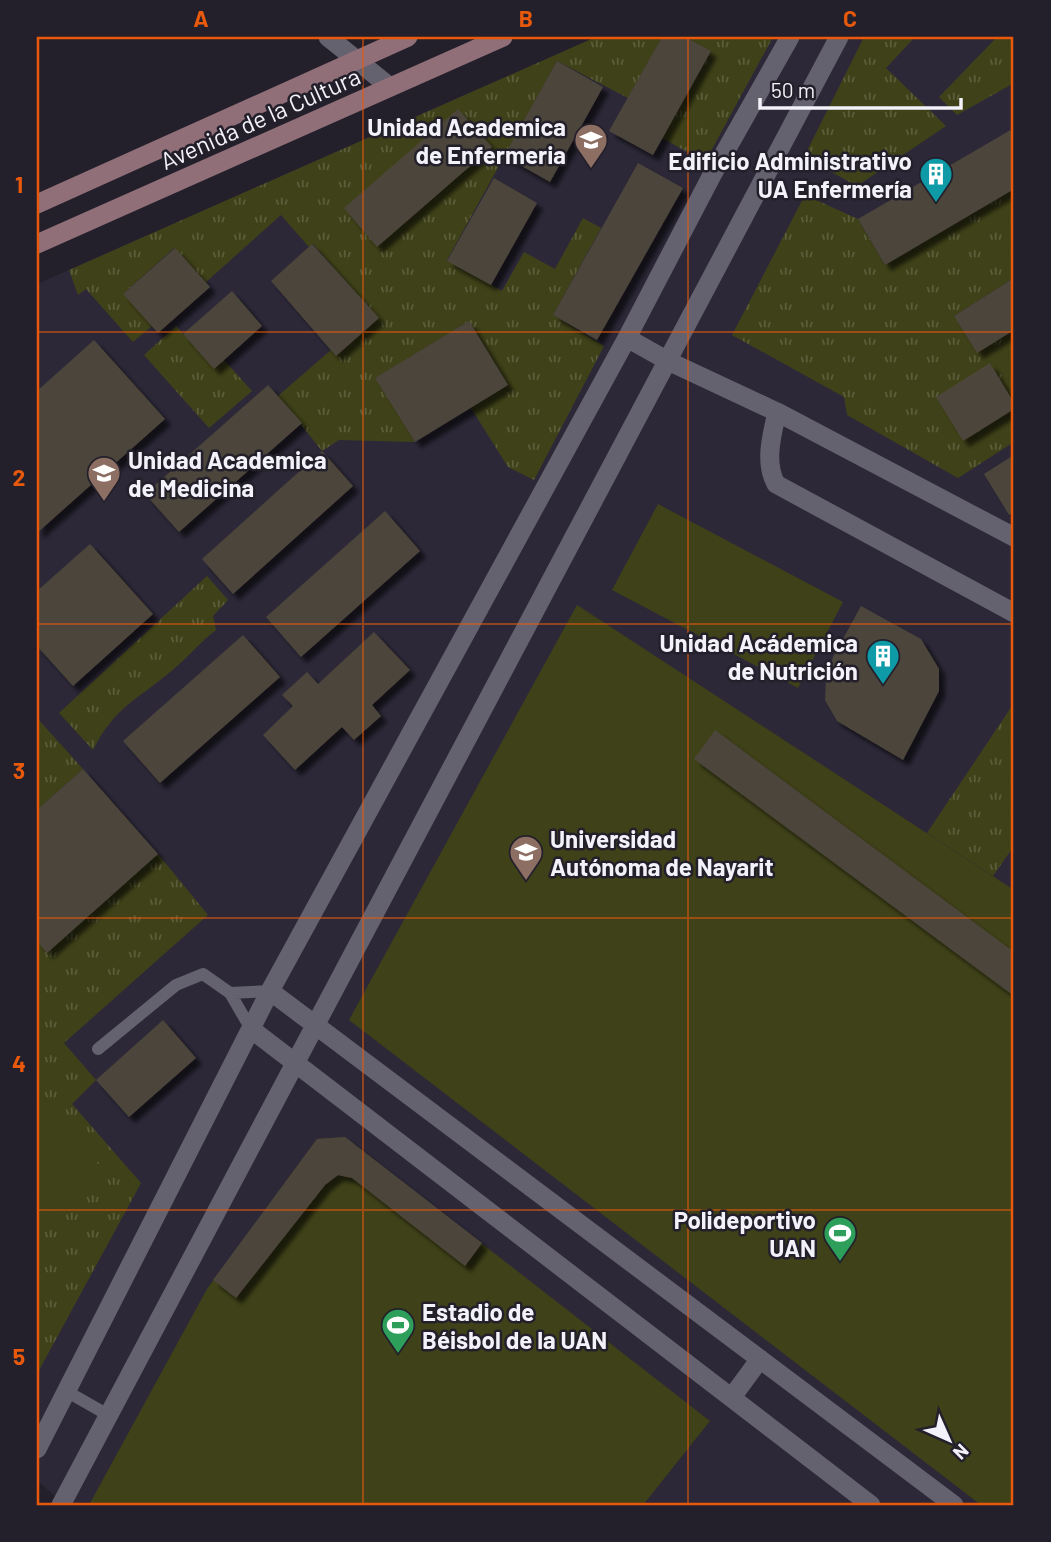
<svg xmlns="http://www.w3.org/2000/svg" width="1051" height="1542" font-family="Barlow,sans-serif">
<defs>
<pattern id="grass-tufts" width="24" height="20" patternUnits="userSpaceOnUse" patternTransform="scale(1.75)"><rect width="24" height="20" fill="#3f4218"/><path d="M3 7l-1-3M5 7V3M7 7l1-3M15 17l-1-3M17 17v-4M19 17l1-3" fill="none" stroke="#5b5e3a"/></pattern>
<filter id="shadow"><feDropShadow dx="6" dy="6" stdDeviation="2" flood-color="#0009"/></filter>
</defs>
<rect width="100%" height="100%" fill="#23202b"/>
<path fill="#2c2838" d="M596,37H1014V1505H65L37,1480V284Z"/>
<path fill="url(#grass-tufts)" d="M596,37H662L628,98L557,61L447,260L502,291L524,252L555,269L583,218L601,228L553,315L604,346L534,480L508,467L471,408L508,385L469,321L376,378L415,442L339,440L322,451L278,396L331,350L337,355L378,318L313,244L309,247L281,215L206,282L174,248L124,293L152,326L133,342L86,289L78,295L69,270Z
M685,37H773L705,162L662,138L711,52Z
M864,37H915L886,68L946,126L857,186L804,157Z
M997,37H1014V83L957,115L939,97Z
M1014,189V278L954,316L1010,332L1014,339V442L958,478L847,415L844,397L732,335L805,195L858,219L885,265Z
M176,326L214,368L224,360L252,391L209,428L144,355Z
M207,576L228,600L213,616L216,630C201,641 190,655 176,667C141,698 115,705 93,750L59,713Z
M1014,703V846L993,876L927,833Z
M37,718L83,769L37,810Z
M158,854L208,915L64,1043L96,1080L72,1104L141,1183L37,1374V941L47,952Z"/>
<path fill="#3f4218" d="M658,504L843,602L798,688L612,590Z
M577,605L1014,890V1505H981L349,1020Z
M37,1098L108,1175L59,1220L37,1196Z
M345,1137L710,1421L643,1505H89L207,1289L317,1139Z"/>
<path fill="#4c453a" filter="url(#shadow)" d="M662,37H685L711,51L653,155L609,131Z
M557,61L603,87L550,182L504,156Z
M458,109L492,147L377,247L344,208Z
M1014,128V189L885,265L858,219Z
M638,163L683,188L597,340L553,315Z
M494,178L537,203L491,285L447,261Z
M312,244L379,318L336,356L271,281Z
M175,248L210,287L158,333L123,294Z
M1014,278V330L977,353L954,316Z
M232,291L262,326L214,369L183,334Z
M469,321L508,385L415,442L375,378Z
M94,340L165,419L37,533V391Z
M990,363L1014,403V409L963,441L936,397Z
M268,385L302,423L179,532L145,494Z
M322,451L353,486L233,594L202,559Z
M1014,455V512L1009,515L984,474Z
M385,511L420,551L301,657L266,617Z
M90,544L153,614L73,686L37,646V591Z
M861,606L921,639L939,669V691L903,760L837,721L825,700L826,678L833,657Z
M374,632L410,670L372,705L381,716L354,740L342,727L295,770L263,735L293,706L282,695L307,672L318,684Z
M243,635L280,677L160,783L123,741Z
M715,730L1014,952V996L694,759Z
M83,769L158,854L47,953L37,941V810Z
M163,1020L196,1058L129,1117L96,1080Z
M345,1137L482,1243L465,1266L352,1178L338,1175L325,1185L236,1298L213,1280L317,1139Z"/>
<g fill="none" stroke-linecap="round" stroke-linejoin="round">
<path stroke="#65626f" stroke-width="12" d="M230,993L270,991
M98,1049L176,985L203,974L230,993L251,1029
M66,1391L108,1415"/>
<path stroke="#65626f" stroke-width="19" d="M328,37L390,87
M627,338L668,361L777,412
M1014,537L777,412C772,435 764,462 776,484L1014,613
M270,991L954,1505
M251,1029L871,1505
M732,1397L760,1359
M37,1449L270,991L627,338L712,175L790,37
M61,1505L839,37"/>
<path stroke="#916f78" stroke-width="19" d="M37,204L408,37
M37,244L503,37"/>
</g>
<path fill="none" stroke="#e8590c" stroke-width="2" stroke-opacity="0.55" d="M363,37V1505M688,37V1505M37,332H1014M37,624H1014M37,918H1014M37,1210H1014"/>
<defs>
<symbol id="university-pin" viewBox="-11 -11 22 30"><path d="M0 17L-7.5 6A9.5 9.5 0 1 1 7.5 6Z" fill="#8d6e63" stroke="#23202b"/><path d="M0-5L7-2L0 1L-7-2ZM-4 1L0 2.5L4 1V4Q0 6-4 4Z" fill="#fff"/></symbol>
<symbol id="building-pin" viewBox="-11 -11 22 30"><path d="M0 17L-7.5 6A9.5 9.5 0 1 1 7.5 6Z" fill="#0f9aa8" stroke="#23202b"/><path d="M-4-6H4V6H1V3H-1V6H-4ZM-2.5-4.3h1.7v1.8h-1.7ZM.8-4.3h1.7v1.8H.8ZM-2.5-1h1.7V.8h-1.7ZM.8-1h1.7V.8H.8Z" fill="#fff"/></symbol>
<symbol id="stadium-pin" viewBox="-11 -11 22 30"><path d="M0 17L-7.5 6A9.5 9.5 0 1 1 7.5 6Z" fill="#2e9e5b" stroke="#23202b"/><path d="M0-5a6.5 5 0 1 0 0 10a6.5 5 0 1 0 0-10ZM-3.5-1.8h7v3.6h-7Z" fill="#fff"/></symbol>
</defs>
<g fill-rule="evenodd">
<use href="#university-pin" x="572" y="121" width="38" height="52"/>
<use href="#building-pin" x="917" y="155" width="38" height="52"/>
<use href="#university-pin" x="85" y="454" width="38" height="52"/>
<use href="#building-pin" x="864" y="637" width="38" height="52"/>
<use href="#university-pin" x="507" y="833" width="38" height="52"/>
<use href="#stadium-pin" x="821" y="1214" width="38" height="52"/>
<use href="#stadium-pin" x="379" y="1306" width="38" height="52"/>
</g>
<g text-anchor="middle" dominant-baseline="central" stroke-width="5" stroke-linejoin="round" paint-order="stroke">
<g font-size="24" fill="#f3f1f9" stroke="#23202b">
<text transform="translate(260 118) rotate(-24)">Avenida de la Cultura</text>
</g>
<g font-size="24" font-weight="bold" fill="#f3f1f9" stroke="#23202b" text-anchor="end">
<text x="566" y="126">Unidad Academica<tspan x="566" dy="28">de Enfermeria</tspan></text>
<text x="912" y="160">Edificio Administrativo<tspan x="912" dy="28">UA Enfermería</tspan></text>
<text x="128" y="459" text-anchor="start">Unidad Academica<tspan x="128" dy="28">de Medicina</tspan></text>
<text x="858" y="642">Unidad Acádemica<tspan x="858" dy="28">de Nutrición</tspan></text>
<text x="550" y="838" text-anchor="start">Universidad<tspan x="550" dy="28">Autónoma de Nayarit</tspan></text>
<text x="816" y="1219">Polideportivo<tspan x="816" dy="28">UAN</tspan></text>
<text x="422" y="1311" text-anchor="start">Estadio de<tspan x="422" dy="28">Béisbol de la UAN</tspan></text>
</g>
</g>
<rect width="1051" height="1542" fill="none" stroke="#23202b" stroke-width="77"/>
<g transform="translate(949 1440) rotate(135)" stroke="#23202b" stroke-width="5" paint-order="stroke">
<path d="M0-5L12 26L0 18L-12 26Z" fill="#f3f1f9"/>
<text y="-10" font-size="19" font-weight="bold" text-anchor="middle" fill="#f3f1f9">N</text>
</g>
<path d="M760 98v10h201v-10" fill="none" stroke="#f3f1f9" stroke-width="3.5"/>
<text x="771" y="98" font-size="21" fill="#f3f1f9" stroke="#23202b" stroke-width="5" paint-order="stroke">50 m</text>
<rect x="38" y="38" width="974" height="1466" fill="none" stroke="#e8590c" stroke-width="2.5"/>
<g font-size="23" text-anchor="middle" font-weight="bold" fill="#e8590c">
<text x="201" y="27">A</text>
<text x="526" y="27">B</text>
<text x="850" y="27">C</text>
<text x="19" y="193">1</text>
<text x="19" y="486">2</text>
<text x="19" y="779">3</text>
<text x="19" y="1072">4</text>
<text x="19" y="1365">5</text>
</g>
</svg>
